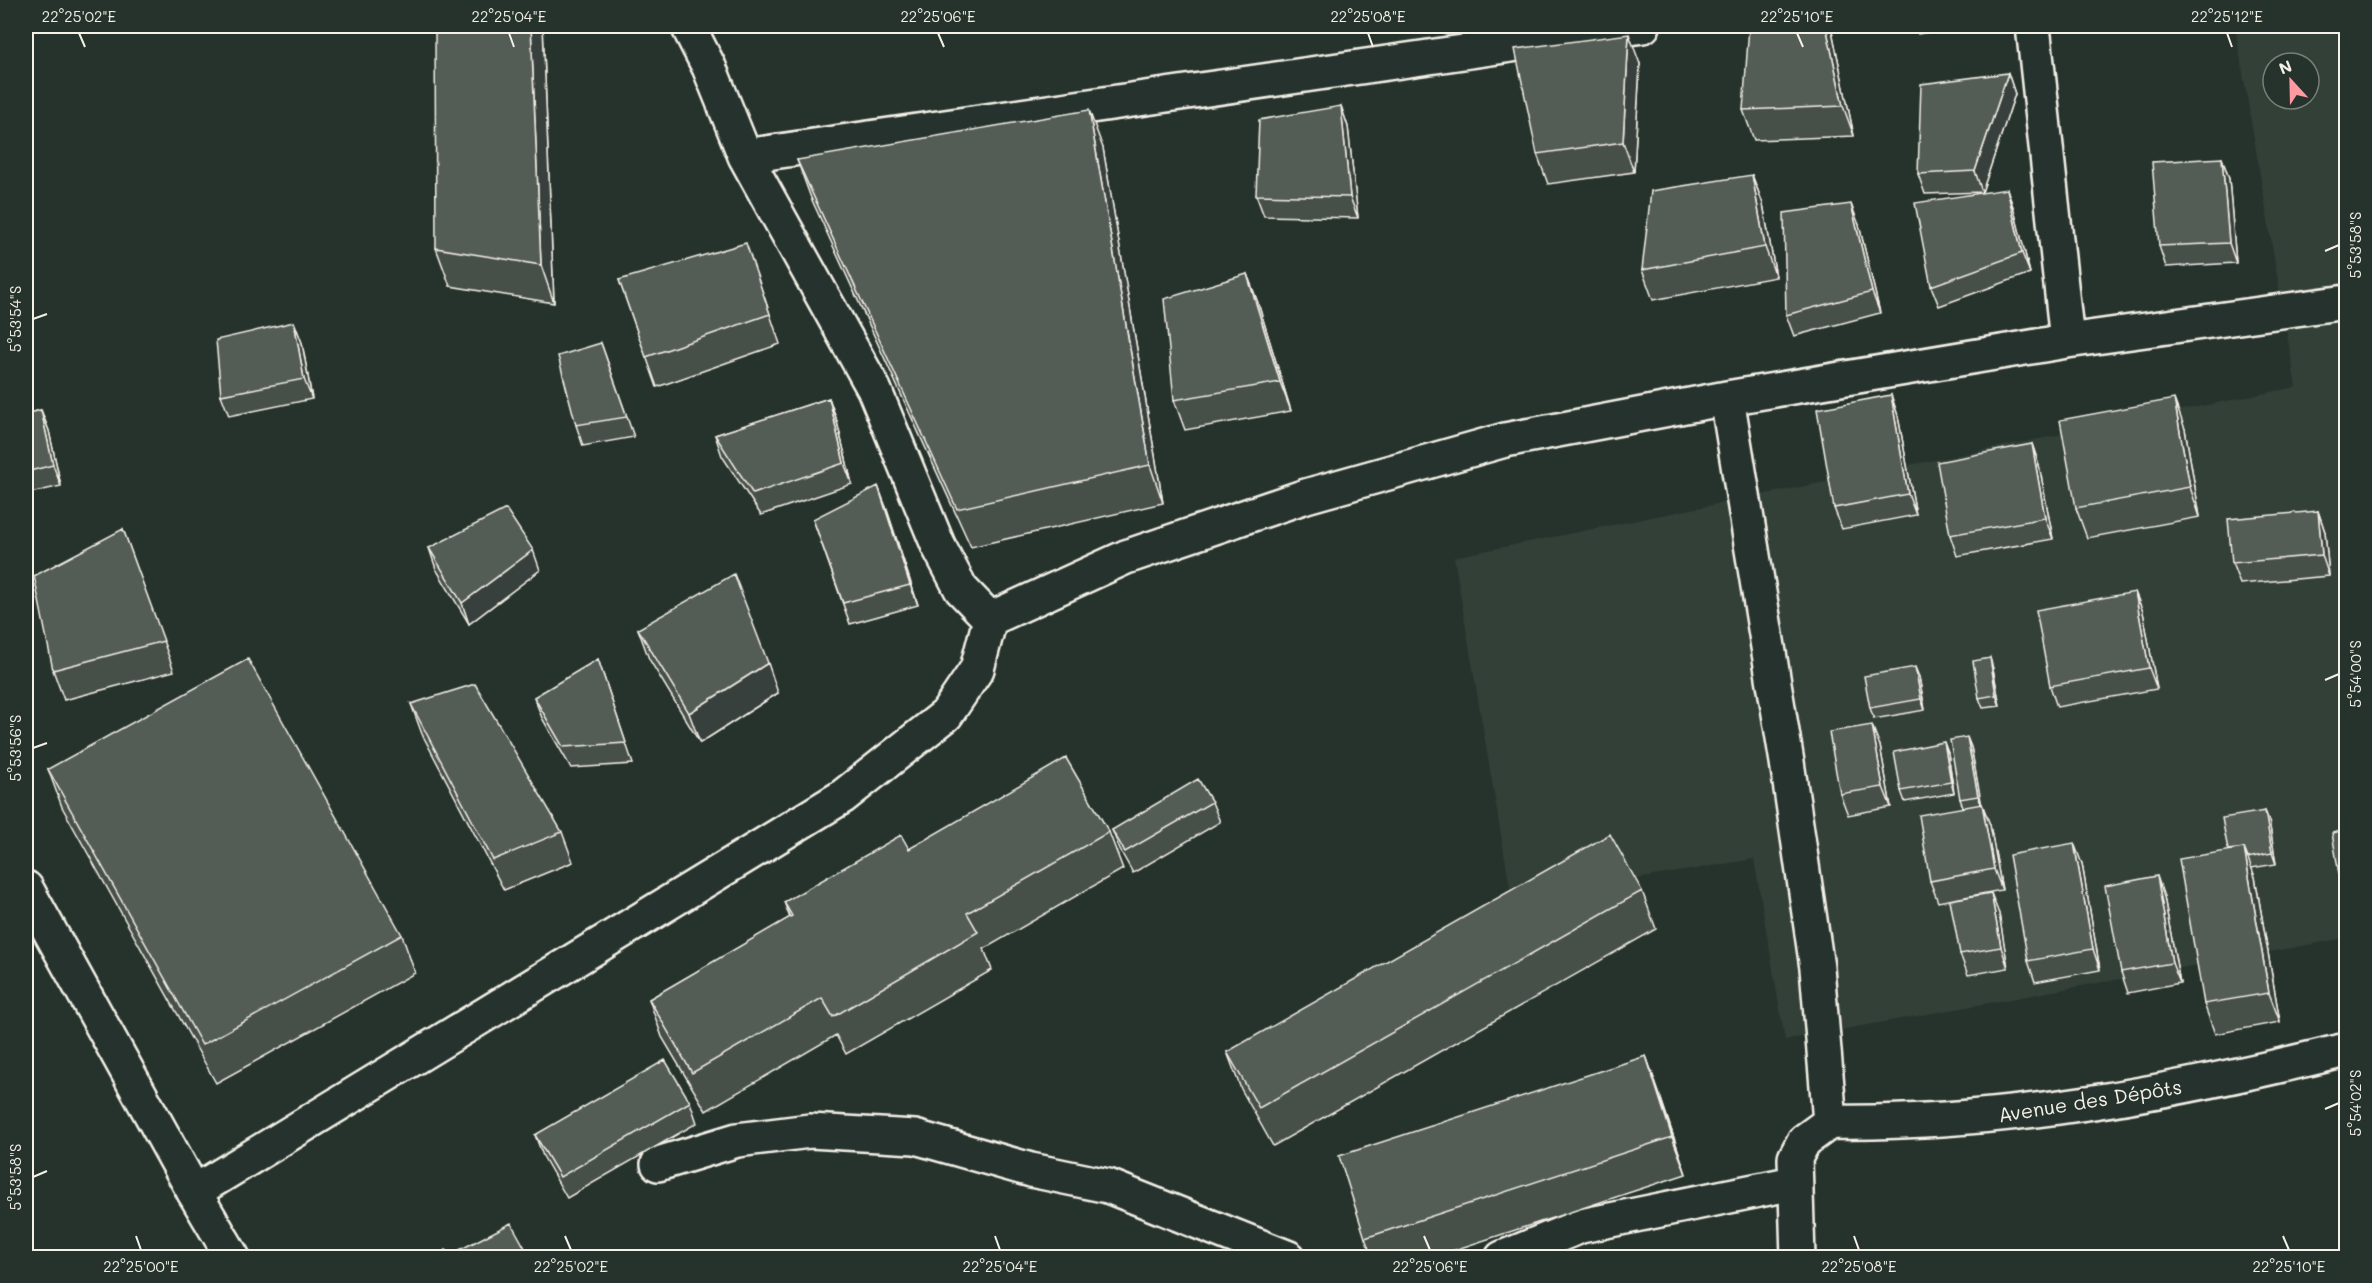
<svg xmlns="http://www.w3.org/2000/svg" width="2372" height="1283" font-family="Mali,sans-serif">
<rect width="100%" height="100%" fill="#26332d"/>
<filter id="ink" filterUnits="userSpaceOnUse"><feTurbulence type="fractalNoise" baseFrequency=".0167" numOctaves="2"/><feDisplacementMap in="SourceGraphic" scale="12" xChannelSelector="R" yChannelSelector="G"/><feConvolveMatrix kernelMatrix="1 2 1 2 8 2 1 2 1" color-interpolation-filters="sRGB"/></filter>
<g filter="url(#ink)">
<path fill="#333f39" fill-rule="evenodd" d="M2235,26H2346V938L1785,1040L1754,859L1512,900L1454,557L2296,387ZM2273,63H2309V99H2273Z"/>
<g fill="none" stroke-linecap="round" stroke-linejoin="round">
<defs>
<path id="minor" d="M688,26L709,67L745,156L874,389L938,545L961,589L990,619
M2033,26L2067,341
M745,156L1643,26
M1727,398L1787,762L1817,968L1830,1122
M990,619L1126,557L1306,496L1505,440L1727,398L2067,341L2346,302
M1830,1122C2004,1125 2178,1091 2346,1050
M658,1164L737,1140L810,1131L915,1137L1031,1170L1108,1186L1289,1258
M194,1192L842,797L946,715L977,669L990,619
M1502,1258L1581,1226L1794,1183
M1798,1258L1795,1158L1804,1141L1830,1122"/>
<path id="tertiary" d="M26,888L194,1192L233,1258"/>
</defs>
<use href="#minor" stroke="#f4f1e8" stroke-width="38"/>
<use href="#tertiary" stroke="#f4f1e8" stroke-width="38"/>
<use href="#minor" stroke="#26332d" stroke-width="33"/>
<use href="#tertiary" stroke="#26332d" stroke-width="33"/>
</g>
<path fill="#474f49" stroke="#f4f1e8" stroke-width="1.5" d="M543,26L554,303L450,286L436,248Z
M1831,26L1854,136L1754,140L1743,110Z
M1915,26H1965L1918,34Z
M1640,64L1634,172L1548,184L1537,154Z
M2008,73L2015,94L1982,192L1925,194L1918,174Z
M1341,106L1348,127L1358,218L1264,216L1256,195Z
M1103,148L1163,503L971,547L811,198L797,160Z
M2222,158L2229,179L2236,263L2166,267L2159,246Z
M1752,175L1763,204L1776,277L1653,300L1642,270Z
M2007,189L2014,210L2030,273L1939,306L1931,286Z
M1859,225L1880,313L1794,336L1786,315Z
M756,273L780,344L657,387L619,280Z
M1247,274L1258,303L1291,411L1185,430L1174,400Z
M294,322L302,343L312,399L229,416L221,395Z
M601,343L634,437L583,446L576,425Z
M1891,395L1898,416L1916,515L1842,529L1834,508Z
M829,398L836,418L852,484L761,515L722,456L715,435Z
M41,410L49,431L61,486L26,494V414Z
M2185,429L2200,517L2087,538L2076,508Z
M2032,444L2039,465L2053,539L1957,556L1950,535Z
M886,507L918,605L850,624L813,519Z
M2318,511L2325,532L2329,576L2240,584L2232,563Z
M123,529L174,671L64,700L53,670Z
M429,548L540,570L469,624L436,569Z
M2135,592L2143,612L2157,689L2057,707L2050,686Z
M638,629L778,693L700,743L649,659Z
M1990,658L1993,669L2000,706L1983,708L1979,698Z
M598,659L633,764L571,768L542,718L534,697Z
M1919,677L1925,710L1874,719L1870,708Z
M411,704L562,832L573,862L504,890L422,734Z
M1880,746L1891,807L1848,815L1840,794Z
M1971,747L1981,804H1982L1990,825L2002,890L1938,902L1930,881L1963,807L1960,799Z
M1948,753L1954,793L1905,802L1901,791Z
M48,769L402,935L415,973L216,1083L62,807Z
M1212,802L1220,822L1133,873L1120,850L1112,830Z
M2265,811L2269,821L2276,864L2251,868L2255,877L2280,1022L2215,1034L2204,1004L2228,850Z
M1109,832L1123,869L984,949L992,970L846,1054L836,1035L706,1111L662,1037L649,999L790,918L784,902L909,849Z
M2082,864L2100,970L2035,982L2028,961Z
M1642,891L1656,929L1273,1146L1241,1089L1227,1052Z
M2164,897L2180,983L2128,993L2121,972Z
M1999,914L2008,968L1968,975L1960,954Z
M1646,1056L1659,1093L1686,1174L1433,1257H1372L1365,1238Z
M690,1102L697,1123L567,1198L543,1156L535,1135Z"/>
<path fill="#39403c" stroke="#f4f1e8" stroke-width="1.5" d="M531,26H543L554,303L541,265Z
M1826,26H1831L1854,136L1843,106Z
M1629,34L1640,64L1634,172L1623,142Z
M2008,73L2015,94L1982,192L1975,171Z
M1341,106L1348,127L1358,218L1350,197Z
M1089,110L1103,148L1163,503L1150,465Z
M2222,158L2229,179L2236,263L2229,243Z
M1752,175L1763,204L1776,277L1765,247Z
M2007,189L2014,210L2030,273L2022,253Z
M1851,204L1859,225L1880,313L1872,292Z
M1247,274L1258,303L1291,411L1280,382Z
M294,322L302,343L312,399L304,379Z
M1891,395L1898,416L1916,515L1908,494Z
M829,398L836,418L852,484L844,463Z
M2174,399L2185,429L2200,517L2190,487Z
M41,410L49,431L61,486L53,465Z
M2032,444L2039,465L2053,539L2045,518Z
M878,486L886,507L918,605L910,585Z
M2318,511L2325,532L2329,576L2322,555Z
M533,550L540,570L469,624L462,603Z
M2135,592L2143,612L2157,689L2149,668Z
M1990,658L1993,669L2000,706L1996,695Z
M768,663L778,693L700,743L689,713Z
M1915,667L1919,677L1925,710L1921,699Z
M1872,725L1880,746L1891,807L1883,787Z
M1967,737L1971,747L1982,806L1978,796Z
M1944,742L1948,753L1954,793L1951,782Z
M1982,804L1990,825L2002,890L1994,869Z
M2265,811L2269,821L2276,864L2272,853Z
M2074,843L2082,864L2100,970L2093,949Z
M2244,848L2255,877L2280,1022L2269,993Z
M2157,876L2164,897L2180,983L2172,963Z
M1991,893L1999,914L2008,968L2001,947Z
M1646,1056L1659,1093L1686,1174L1672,1137Z"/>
<path fill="#525c55" stroke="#f4f1e8" stroke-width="1.5" d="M435,26H531L541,265L436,248Z
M1749,26H1826L1843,106L1743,110Z
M1629,34L1623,142L1537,154L1515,49Z
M2008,73L1975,171L1918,174L1921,84Z
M1341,106L1350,197L1256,195L1259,120Z
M1089,110L1150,465L957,509L797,160Z
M2222,158L2229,243L2159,246L2152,162Z
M1752,175L1765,247L1642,270L1651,191Z
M2007,189L2022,253L1931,286L1915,203Z
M1851,204L1872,292L1786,315L1784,213Z
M746,243L770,314L646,357L619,280Z
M1247,274L1280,382L1174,400L1164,299Z
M294,322L304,379L221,395L216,340Z
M601,343L627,417L576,425L558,356Z
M1891,395L1908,494L1834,508L1817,409Z
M829,398L844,463L753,494L715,435Z
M2174,399L2190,487L2076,508L2060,420Z
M41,410L53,465L26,472V414Z
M2032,444L2045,518L1950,535L1937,462Z
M878,486L910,585L843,603L813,519Z
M506,509L533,550L462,603L429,548Z
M2318,511L2322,555L2232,563L2228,519Z
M123,529L164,641L53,670L34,576Z
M734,574L768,663L689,713L638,629Z
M2135,592L2149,668L2050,686L2036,610Z
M1990,658L1996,695L1979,698L1973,661Z
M248,659L402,935L202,1045L48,769Z
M598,659L626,743L563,747L534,697Z
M1915,667L1921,699L1870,708L1864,676Z
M475,684L562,832L493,860L411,704Z
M1872,725L1883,787L1840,794L1829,732Z
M1967,737L1978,796L1960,799L1950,740Z
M1944,742L1951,782L1901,791L1894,752Z
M1066,758L1109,832L967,913L978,932L833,1017L822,998L692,1073L649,999L792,916L784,902L901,835L909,849Z
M1198,779L1212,802L1125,852L1112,830Z
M1982,804L1994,869L1930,881L1919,815Z
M2265,811L2272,853L2248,858L2244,848L2228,850L2222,818Z
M2346,830V916L2332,833Z
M1610,834L1642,891L1259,1108L1227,1052Z
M2074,843L2093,949L2028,961L2009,855Z
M2244,848L2269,993L2204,1004L2179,859Z
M2157,876L2172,963L2121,972L2105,886Z
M1991,893L2001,947L1960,954L1950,900Z
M1646,1056L1672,1137L1365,1238L1339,1156Z
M665,1060L690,1102L560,1177L535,1135Z
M511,1223L530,1257H432L446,1250L450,1255Z"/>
</g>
<path fill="none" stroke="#f4f1e8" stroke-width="2" d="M79,33L85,47M509,33L514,47M938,33L944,47M1368,33L1373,47M1797,33L1803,47M2227,33L2232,47M2325,251L2339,245M33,319L47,314M2325,680L2339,674M33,748L47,743M2325,1109L2339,1103M33,1177L47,1171M136,1236L141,1250M565,1236L571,1250M995,1236L1000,1250M1424,1236L1430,1250M1854,1236L1859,1250M2283,1236L2289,1250"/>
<g text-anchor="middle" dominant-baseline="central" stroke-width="6" stroke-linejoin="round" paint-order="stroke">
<g font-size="20" fill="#f4f1e8" stroke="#26332d">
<text transform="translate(2090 1100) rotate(-9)">Avenue des Dépôts</text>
</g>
</g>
<rect width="2372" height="1283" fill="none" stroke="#26332d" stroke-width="66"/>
<g transform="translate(2291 81) rotate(338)"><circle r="28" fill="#26332d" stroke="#787f78" stroke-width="1.5"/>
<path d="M0-4.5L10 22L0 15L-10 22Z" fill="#ff9aa2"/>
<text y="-9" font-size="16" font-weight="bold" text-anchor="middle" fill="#f4f1e8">N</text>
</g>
<rect x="33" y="33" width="2306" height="1217" fill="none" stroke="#f4f1e8" stroke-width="2"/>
<g font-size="15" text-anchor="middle" fill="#f4f1e8">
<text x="79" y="22">22°25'02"E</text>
<text x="509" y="22">22°25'04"E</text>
<text x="938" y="22">22°25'06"E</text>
<text x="1368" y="22">22°25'08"E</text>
<text x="1797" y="22">22°25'10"E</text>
<text x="2227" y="22">22°25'12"E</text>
<text transform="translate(2356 245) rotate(-90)" y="5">5°53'58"S</text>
<text transform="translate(16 319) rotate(-90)" y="5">5°53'54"S</text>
<text transform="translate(2356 674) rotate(-90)" y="5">5°54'00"S</text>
<text transform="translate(16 748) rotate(-90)" y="5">5°53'56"S</text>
<text transform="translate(2356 1103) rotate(-90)" y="5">5°54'02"S</text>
<text transform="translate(16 1177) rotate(-90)" y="5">5°53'58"S</text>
<text x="141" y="1272">22°25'00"E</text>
<text x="571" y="1272">22°25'02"E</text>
<text x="1000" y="1272">22°25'04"E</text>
<text x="1430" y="1272">22°25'06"E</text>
<text x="1859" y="1272">22°25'08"E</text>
<text x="2289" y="1272">22°25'10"E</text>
</g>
</svg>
